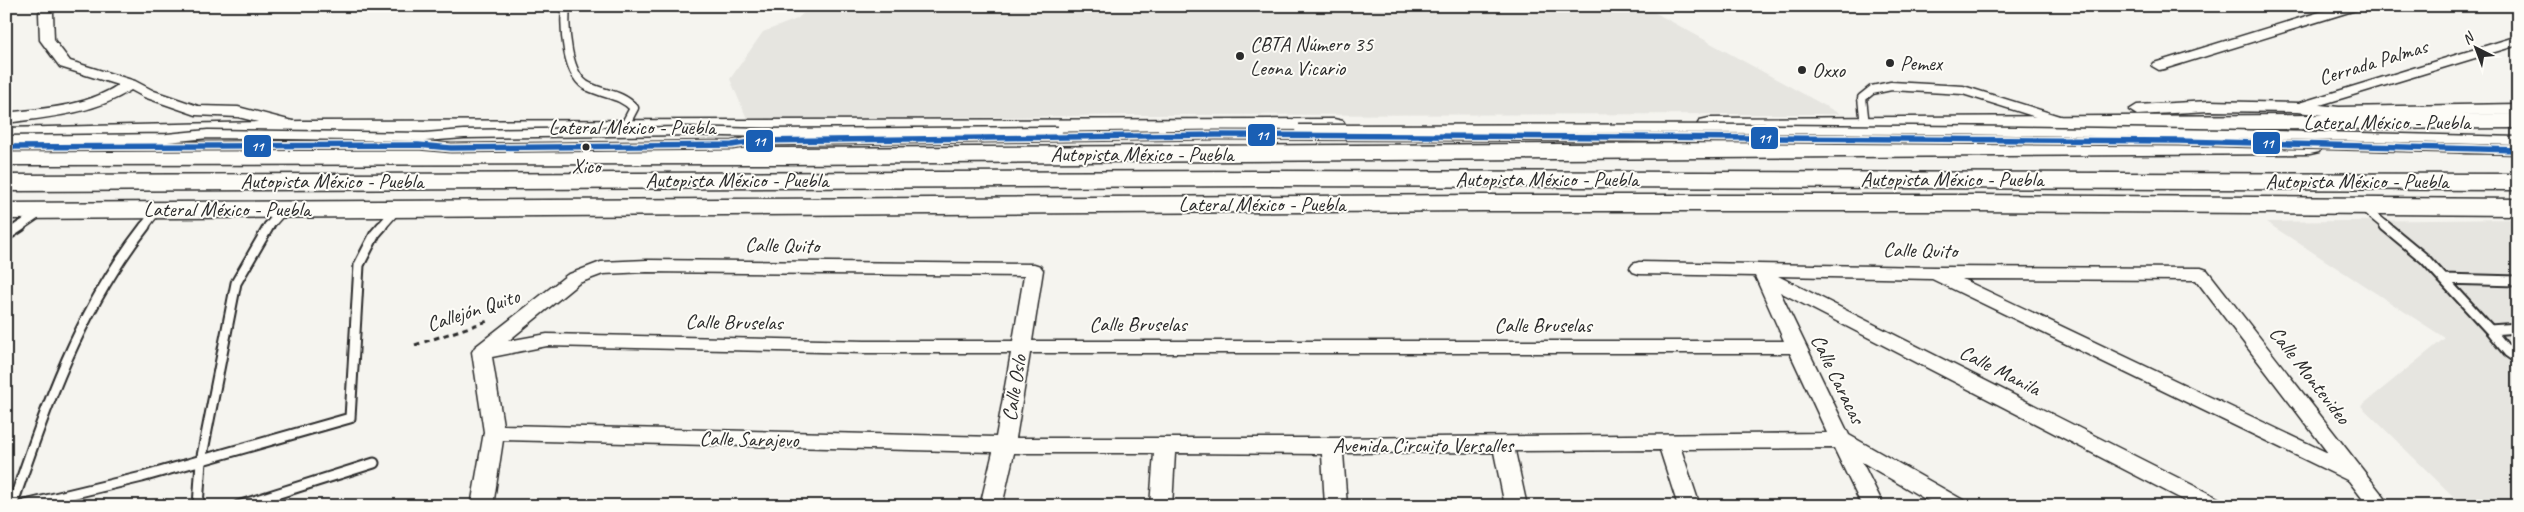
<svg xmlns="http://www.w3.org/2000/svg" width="2524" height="512" font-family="Caveat,sans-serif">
<rect width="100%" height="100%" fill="#f5f4ef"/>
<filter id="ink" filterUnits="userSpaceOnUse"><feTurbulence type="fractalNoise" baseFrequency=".02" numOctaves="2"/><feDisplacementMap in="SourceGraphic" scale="10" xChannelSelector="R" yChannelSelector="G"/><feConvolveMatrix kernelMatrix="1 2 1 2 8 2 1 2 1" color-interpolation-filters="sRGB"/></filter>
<g filter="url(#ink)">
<path fill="#e6e5e0" d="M811,6H1643L1840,114L1134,115L748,121L730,79L763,32L797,19Z
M2518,219V506H2463L2361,406L2445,338L2266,222Z"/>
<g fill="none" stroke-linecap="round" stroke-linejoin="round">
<defs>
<path id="lane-far1" d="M566,6C564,28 566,77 589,87C606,95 621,94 634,108L624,127
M1865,125L1862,98L1872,90L1891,86L1963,90L2059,120
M2364,208L2387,227
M19,227L41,212
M144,227L157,210
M268,227L284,209
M381,227L398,208"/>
<path id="lane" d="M2385,226L2425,259L2490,330
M6,236L21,226
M2443,279L2518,281
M2518,328L2490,330L2508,352L2518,359
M12,506C46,407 79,310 145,226
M21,506L142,477L350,418L359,265L375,234L382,226
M198,506L201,461L236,283L269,226
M238,506L374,463"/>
<path id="street" d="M43,6H57L53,13L54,40L70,61L135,81L154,91L198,106L238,107L304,124L307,127L299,132L238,117L196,115L144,97L131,90C94,114 49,117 6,123V113C45,108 85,107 118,85L60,67L40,40L39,13Z
M2339,6H2361L2359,9L2164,69L2159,70L2152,66L2154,63Z
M2518,36V45L2320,105L2339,107L2518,104V114L2339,117L2298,112L2209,111L2137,115L2129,110L2137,105L2209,101L2299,103Z
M647,260L1034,264L1040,266L1043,270L1032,341H1784L1755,276L1639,274L1633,272L1630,268L1633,264L1639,262L1935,267L2201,268L2207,270L2391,506H2368L2349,481L1932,279L1778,276L2222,500L2225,506H2195L1780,292L1849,435L1963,500L1966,506H1937L1862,462L1884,506H1862L1834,448L1681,449L1700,506H1678L1660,450L1515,451L1527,506H1505L1494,452L1343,453L1347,506H1325L1322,454L1175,453L1172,506H1150L1154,453H1014L1002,506H980L993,452L503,440L493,506H471L484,432L472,352L475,347L567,275L601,262ZM647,272L1024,276L1013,341H865L547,334L508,341L579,283L603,274ZM1962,279L2196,280L2328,453ZM547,346L865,353H1011L996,437L503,425L492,357ZM1030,353H1790L1827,433L1332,438H1016Z"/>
<path id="highway" d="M2518,114V128L1709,132L1700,130L1697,125L1700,120L1709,118Z
M1334,119L1343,121L1346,126L1343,131L1334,133L302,135L6,142V128L302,121Z
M2465,139H2518V153H2465L2456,151L2453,146L2456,141Z
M2310,140L2319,142L2322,147L2319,152L2310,154L783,164L6,165V149L783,148Z
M1262,171L2518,174V190L1262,186L6,191V175Z
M1483,195H1975L2518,199V215L1975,211H1483L6,219V203Z"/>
</defs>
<use href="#lane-far1" stroke="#2b2b2b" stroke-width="11"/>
<use href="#lane" stroke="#2b2b2b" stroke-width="13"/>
<use href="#street" stroke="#2b2b2b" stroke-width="3"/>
<use href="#highway" stroke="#2b2b2b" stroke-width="3"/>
<path stroke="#2b2b2b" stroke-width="3" stroke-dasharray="5.5 4.5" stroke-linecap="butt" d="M415,345L488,321"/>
<use href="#lane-far1" stroke="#fdfcf7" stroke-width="8"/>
<use href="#lane" stroke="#fdfcf7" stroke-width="9"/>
<use href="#street" fill="#fdfcf7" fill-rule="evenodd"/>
<use href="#highway" fill="#fdfcf7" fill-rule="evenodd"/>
<defs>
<path id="lane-bridge" d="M1299,129C1705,127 2112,129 2518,141
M6,140L167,138L208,134L425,137L464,134L684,131L765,133L1058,131
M6,147L418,145L451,148L732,145L756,141L1216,135L1628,137L2178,141L2518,150"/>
</defs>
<use href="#lane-bridge" stroke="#2b2b2b" stroke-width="11" stroke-linecap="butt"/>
<use href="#lane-bridge" stroke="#fdfcf7" stroke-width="8"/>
<defs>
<path id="bus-1" d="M6,147L418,145L451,148L732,145L756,141L1216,135L1628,137L2178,141L2518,150"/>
</defs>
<use href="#bus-1" stroke="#fdfcf7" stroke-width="9"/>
<use href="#bus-1" stroke="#1a5fb4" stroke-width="5.5"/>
</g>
</g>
<g fill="#2b2b2b" stroke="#fdfcf7" stroke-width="2">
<circle cx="1240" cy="56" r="5"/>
<circle cx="1890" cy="63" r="5"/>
<circle cx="1802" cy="70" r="5"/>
<circle cx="586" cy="147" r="4.5"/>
</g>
<g text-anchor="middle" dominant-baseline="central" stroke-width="4" stroke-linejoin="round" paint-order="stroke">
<g font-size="20" fill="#2b2b2b" stroke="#fdfcf7">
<text x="586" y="166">Xico</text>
</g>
<g font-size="21" fill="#2b2b2b" stroke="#fdfcf7" text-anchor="start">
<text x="1250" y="44">CBTA Número 35<tspan x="1250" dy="24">Leona Vicario</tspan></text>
<text x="1900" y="63">Pemex</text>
<text x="1812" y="70">Oxxo</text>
</g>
<g font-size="21" fill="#2b2b2b" stroke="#fdfcf7">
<text transform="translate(2373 62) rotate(-17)">Cerrada Palmas</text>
<text x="2387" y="122">Lateral México - Puebla</text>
<text x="632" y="127">Lateral México - Puebla</text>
<text x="1142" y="154">Autopista México - Puebla</text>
<text x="1547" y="179">Autopista México - Puebla</text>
<text x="1952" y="179">Autopista México - Puebla</text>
<text x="737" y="180">Autopista México - Puebla</text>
<text x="332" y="181">Autopista México - Puebla</text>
<text x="2357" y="181">Autopista México - Puebla</text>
<text x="1262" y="204">Lateral México - Puebla</text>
<text x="227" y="209">Lateral México - Puebla</text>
<text transform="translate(782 245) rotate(1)">Calle Quito</text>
<text transform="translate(1920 250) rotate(1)">Calle Quito</text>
<text transform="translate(473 310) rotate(-18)">Callejón Quito</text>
<text transform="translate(734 322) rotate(1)">Calle Bruselas</text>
<text x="1138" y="324">Calle Bruselas</text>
<text x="1543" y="325">Calle Bruselas</text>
<text transform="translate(2000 370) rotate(27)">Calle Manila</text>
<text transform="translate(2310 375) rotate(52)">Calle Montevideo</text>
<text transform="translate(1838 379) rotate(64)">Calle Caracas</text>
<text transform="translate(1014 388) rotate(-81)">Calle Oslo</text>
<text transform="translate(749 439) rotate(1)">Calle Sarajevo</text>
<text x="1423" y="445">Avenida Circuito Versalles</text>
</g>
</g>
<g stroke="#fdfcf7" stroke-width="2">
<rect x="1247" y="123" width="29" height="24" rx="5" fill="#1a5fb4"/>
<rect x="1750" y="126" width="29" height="24" rx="5" fill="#1a5fb4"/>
<rect x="745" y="129" width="29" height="24" rx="5" fill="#1a5fb4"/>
<rect x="2252" y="131" width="29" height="24" rx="5" fill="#1a5fb4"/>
<rect x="243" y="134" width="29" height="24" rx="5" fill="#1a5fb4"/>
</g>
<g font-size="14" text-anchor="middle" font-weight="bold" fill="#fff">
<text x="1262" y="140">11</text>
<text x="1764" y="143">11</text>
<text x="759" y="146">11</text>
<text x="2267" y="148">11</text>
<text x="257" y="151">11</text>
</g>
<rect width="2524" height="512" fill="none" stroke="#fdfcf7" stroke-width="25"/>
<rect x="12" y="12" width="2499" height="487" fill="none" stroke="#2b2b2b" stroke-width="2" filter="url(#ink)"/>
<g transform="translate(2476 48) rotate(318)" stroke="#fdfcf7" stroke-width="4" paint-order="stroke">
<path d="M0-4L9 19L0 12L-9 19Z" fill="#2b2b2b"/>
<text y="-8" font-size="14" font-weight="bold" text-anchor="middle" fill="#2b2b2b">N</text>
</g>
</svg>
